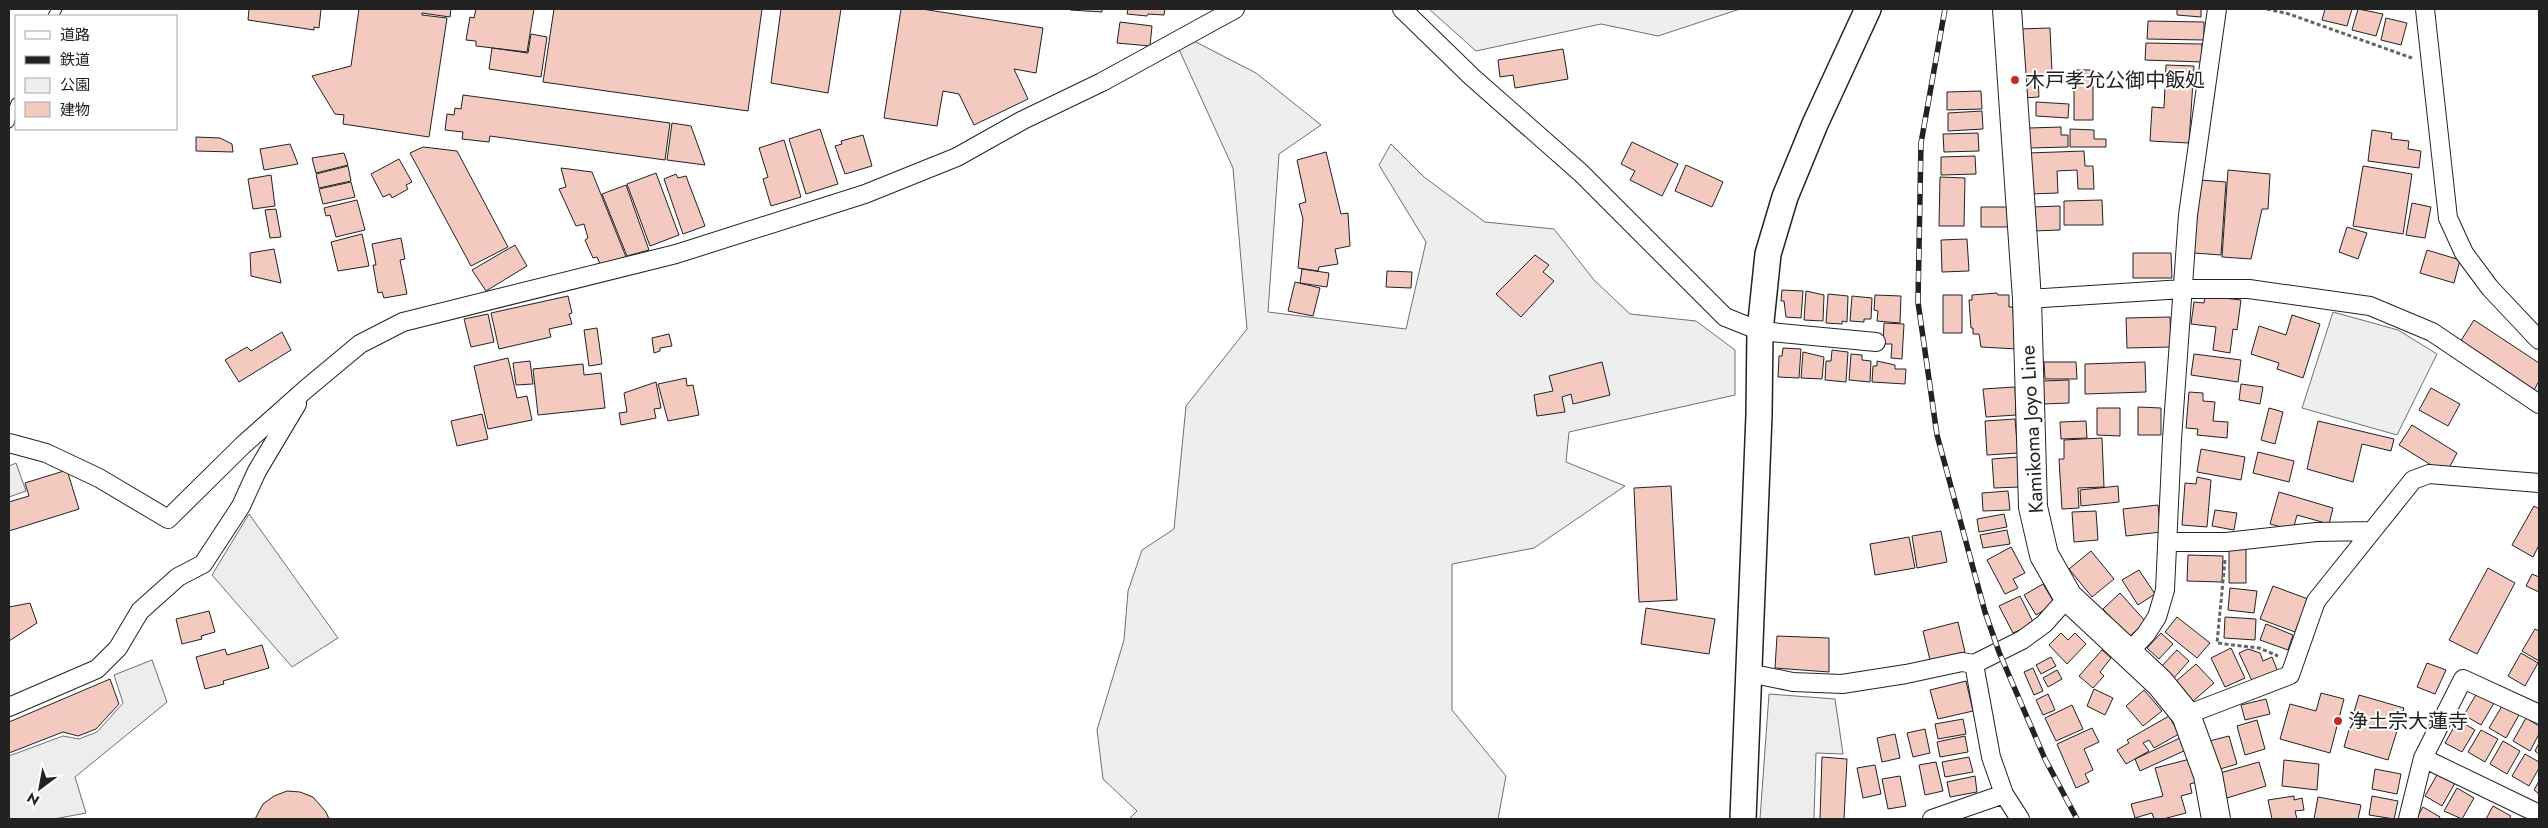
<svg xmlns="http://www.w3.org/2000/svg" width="2548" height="828" font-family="Jost,'Noto Sans JP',sans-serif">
<rect width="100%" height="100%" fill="#fff"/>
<path fill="#eee" stroke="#6f6f6f" d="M1429,9H1740L1658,36L1601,24L1476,51Z
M1192,40L1256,73L1321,125L1279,154L1268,312L1406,329L1426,242L1379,165L1391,144L1424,177L1485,222L1554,229L1594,280L1630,314L1696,321L1735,350V395L1569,432L1566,462L1625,486L1534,548L1452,564V710L1506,776L1498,819H1129L1137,811L1103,779L1097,730L1124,640L1128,591L1142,550L1174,529L1186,406L1247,329L1233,168L1177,45Z
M2333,312L2398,330L2437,354L2397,435L2302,408Z"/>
<path fill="#ededed" stroke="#6f6f6f" d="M16,463L26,491L9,497V466Z
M249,514L338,638L292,667L212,575Z
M152,660L167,702L75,777L86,813L54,819H9V756L63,736L79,739L97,732L123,703L114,675Z
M1769,694L1835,699L1843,754L1816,753L1814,819H1760Z"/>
<path fill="#f3c9c0" stroke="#222" d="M249,9H321L319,28L314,27V30L248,20Z
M359,9H451L450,17L422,13V15L447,18L429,137L343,124L344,115L335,114L312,76L351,66Z
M476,9H534L527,52L476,46V41L466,40L470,17L474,18Z
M554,9H762L748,111L543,82Z
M781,9H841L828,93L771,83Z
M901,9H922L1043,28L1036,73L1014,69L1028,99L974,125L959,94L943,91L937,126L884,118Z
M1071,9H1102V12L1070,10Z
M1128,9H1165L1164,15L1148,14L1147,16L1127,14Z
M2177,9H2201V17L2177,15Z
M2325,9H2352L2347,26L2322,20Z
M2358,9L2383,14L2376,36L2352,30Z
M2386,18L2407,23L2401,45L2381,40Z
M2148,21L2204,22V40L2147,39Z
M1120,22L1152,26L1150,46L1117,43Z
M2050,28L2052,73L2022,75L2019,29Z
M531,34L547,37L541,77L489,69L492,48L528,53Z
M2146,43L2202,44V62L2145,60Z
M1563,49L1568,79L1515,88L1513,75L1500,77L1498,60Z
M2166,65L2194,66L2189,143L2150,141L2152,107L2164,108Z
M2074,70H2093V120H2074Z
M2023,78H2038L2039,97L2023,98Z
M1981,91L1982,109L1947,110V92Z
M463,95L670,123L665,160L490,136L489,142L462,139L463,132L445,130L447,114L454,115L455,108L461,109Z
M2036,102L2069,104L2068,118L2036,116Z
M1982,111L1983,129L1948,131V113Z
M672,123L691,126L705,165L667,160Z
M2061,127V135H2068V147L2030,148L2029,128Z
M820,129L838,184L806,194L789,139Z
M2070,129L2094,130V139H2106V147H2070Z
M2372,130L2392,133L2391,139L2409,141L2408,149L2421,151L2419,168L2368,161Z
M1978,133L1979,151L1944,152L1943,134Z
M863,135L872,166L845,174L835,146L842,144L841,141Z
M196,137L220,138L232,144L233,152L196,151Z
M784,140L801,197L771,206L763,179L768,177L759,148Z
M1632,142L1678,164L1662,196L1630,180L1635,171L1621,164Z
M290,144L298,164L264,170L260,149Z
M423,147L457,151L508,247L471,266L410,153Z
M2084,151L2085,166H2093L2094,189H2078L2077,170L2057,171L2058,193L2030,194L2028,153Z
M1326,152L1341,214L1348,213L1350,246L1335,249L1338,264L1319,267L1318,271L1298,268L1303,219L1299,204L1306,202L1297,160Z
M344,153L348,165L316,173L312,158Z
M1975,156L1976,174L1941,175V157Z
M399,159L412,182L406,185L408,189L392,198L390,194L383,197L371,174Z
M1686,165L1723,182L1712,207L1675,191Z
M348,166L351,181L319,188L316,174Z
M2363,166L2412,174L2403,234L2353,226Z
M561,168L592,172L626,257L600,264L597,257L593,258L585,240L588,238L584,224L576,226L559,189L566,187Z
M2228,170L2270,174L2268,209H2262L2251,259L2222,257Z
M656,173L679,235L650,246L627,184Z
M676,174L678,178L686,176L705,226L683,234L664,179Z
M271,175L275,206L253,209L248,179Z
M1940,177L1965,178L1964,226H1939Z
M2200,180L2226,182L2221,255L2194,253Z
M351,182L355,197L323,204L319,189Z
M626,185L649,250L627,256L602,194Z
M357,200L365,230L336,237L330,215L326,216L324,208Z
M2102,200L2103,225H2064V201Z
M2412,203L2431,207L2425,238L2406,235Z
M2060,206V230L2033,231L2032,207Z
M1981,207H2008V227H1981Z
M276,209L281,237L270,238L265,210Z
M2347,227L2367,233L2358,259L2339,252Z
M362,234L369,266L338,271L331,242Z
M401,238L405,259L400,260L407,294L384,298L382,292L378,293L373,265H376L372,244Z
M1967,239L1969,271L1942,272L1941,240Z
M515,245L527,266L486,291L472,270Z
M274,249L281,283L251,276L250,253Z
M2427,250L2460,260L2454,283L2420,273Z
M2133,253H2171L2172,278H2133Z
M1535,255L1549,265L1543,272L1554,281L1521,317L1496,294Z
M1302,269L1329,273L1327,287L1300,283Z
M1387,271L1412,272L1411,288L1386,287Z
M1295,282L1320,288L1313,316L1288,311Z
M1782,290L1803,291L1801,318L1786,317L1784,301H1781Z
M1806,291L1824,295L1823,321L1804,320Z
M1997,293L1998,295H2009V307H2013L2014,336L2018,349L1981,347L1979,334H1973V328H1971L1969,300H1972V295Z
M1828,294L1848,296L1847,322L1842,321V324L1826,323Z
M1875,295L1901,296L1900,323L1877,321L1878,311L1874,310Z
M1943,295H1962V333H1943Z
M568,296L572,313L569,314L572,324L549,329L551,337L499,349L491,313Z
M1852,296L1872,298L1871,319H1864V322L1850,321Z
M2205,296L2241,300L2237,330L2233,329L2230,353L2213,350L2216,327L2191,324L2194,302L2204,303Z
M488,314L494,342L471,347L464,319Z
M2292,315L2320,324L2303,378L2277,369L2279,363L2251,354L2259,326L2286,335Z
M2170,317L2171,347L2127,348L2126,318Z
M2474,320L2539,363V381L2534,390L2460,342Z
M1884,323L1904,324L1902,359L1891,358L1892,344H1883Z
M597,328L602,364L589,366L584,330Z
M282,332L291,350L239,382L225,360L247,347L251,351Z
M669,334L672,346L660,348V351L654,353L652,338Z
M1783,348L1801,349L1799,378L1778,377L1779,356H1782Z
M1832,350L1848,352L1846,382L1825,380L1826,361H1831Z
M1803,352L1824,357L1822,379L1801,378Z
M1851,354L1862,355V360L1871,361L1870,382L1849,380Z
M2194,354L2241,360L2238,382L2191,375Z
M508,358L517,398L527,396L532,420L488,429L474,366Z
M530,361L533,384L516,385L513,363Z
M1877,361L1895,365V369H1906L1905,384L1872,382L1873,366H1877Z
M1602,362L1610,395L1573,404L1571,394L1562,397L1565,412L1537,416L1534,395L1553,391L1549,376Z
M2044,362H2076L2077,379H2045Z
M2145,362L2146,392L2085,394V364Z
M583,364L584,375L601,373L605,408L538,415L533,369Z
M686,378L687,386L693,385L699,415L668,421L658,384Z
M2069,380V403L2043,404V381Z
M656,382L661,408L654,409L656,418L621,425L619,413L627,412L624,393Z
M2241,384L2263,387L2260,404L2239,400Z
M2015,387L2016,415L1986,417L1983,389Z
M2431,388L2460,404L2448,426L2419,410Z
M2189,392L2203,393V401L2215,402L2213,421L2228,422L2227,438L2197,435L2198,429L2186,428Z
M2138,407L2161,408V435H2138Z
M2097,408H2120V436L2097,435Z
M2269,408L2283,412L2275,444L2261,440Z
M482,414L488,439L457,446L451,421Z
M2015,419L2018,453L1987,455L1985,421Z
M2086,421L2087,438L2061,439L2060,422Z
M2318,421L2394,439L2391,451L2362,444L2353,482L2307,469Z
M2412,425L2457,453L2448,470L2436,468L2399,445Z
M2102,438L2104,487L2078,488L2079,508L2062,509L2059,459H2064V440Z
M2201,449L2245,457L2241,480L2197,472Z
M2258,452L2294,461L2289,482L2253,473Z
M2019,457L2020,487L1994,488L1992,459Z
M67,470L79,509L9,531V502L29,496L25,483Z
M2197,477L2211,480L2207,527L2182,525L2185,483L2196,484Z
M1671,486L1677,600L1639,602L1634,488Z
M2118,486L2119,502L2081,506L2080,490Z
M2008,491L2010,510L1983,511L1982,493Z
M2279,492L2333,508L2329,524L2297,515L2293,530L2270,524Z
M2158,505L2161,532L2126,536L2123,509Z
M2534,506L2539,509V545L2533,557L2512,545Z
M2215,510L2237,513L2234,530L2212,526Z
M2096,511L2098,540L2074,542L2072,512Z
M2004,514L2007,527L1979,532L1977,519Z
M2007,530L2010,544L1983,548L1980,535Z
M1941,531L1947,562L1917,568L1912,536Z
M1909,537L1915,568L1875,575L1870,544Z
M2229,546H2246V583H2229Z
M2011,547L2025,573L2013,579L2018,588L2005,594L1987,560Z
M2091,551L2114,579L2092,597L2069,569Z
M2188,555L2223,556L2222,582L2187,581Z
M2488,568L2515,583L2477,654L2449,640Z
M2139,570L2155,594L2138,605L2122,580Z
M2532,574L2539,577V592L2526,586Z
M2043,584L2055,604L2036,615L2024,595Z
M2273,586L2308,599L2295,632L2260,619Z
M2230,588L2257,591L2254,613L2228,610Z
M2120,593L2146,622L2129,637L2103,609Z
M2020,596L2034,624L2013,633L1999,606Z
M30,603L37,623L9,641V607Z
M1646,608L1715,619L1709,654L1641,644Z
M209,611L215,632L201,636L202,639L182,644L176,619Z
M2177,617L2210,643L2197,658L2165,632Z
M2225,617L2256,619L2255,640L2224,638Z
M1958,622L1965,652L1930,660L1923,631Z
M2266,624L2293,635L2288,650L2260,640Z
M2535,629L2539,631V661L2522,651Z
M2061,633L2068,640L2075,633L2086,644L2067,664L2049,645Z
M2161,633L2173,644L2159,659L2147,648Z
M1777,636L1829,638V672L1775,668Z
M262,645L269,668L223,681L224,684L205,689L196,657L225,649L227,655Z
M2231,648L2245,678L2225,687L2211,658Z
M2248,649L2260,653L2263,661L2272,657L2278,672L2253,683L2239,653Z
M2102,650L2111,658L2100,672L2104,676L2093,688L2079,676Z
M2177,650L2189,661L2172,680L2160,668Z
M2521,653L2538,663L2525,686L2508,676Z
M2051,657L2056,666L2041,674L2036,665Z
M2427,663L2446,670L2435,694L2417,687Z
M2196,664L2214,683L2192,702L2174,683Z
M2033,668L2043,691L2034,695L2024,672Z
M2057,670L2062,679L2048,687L2043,678Z
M110,679L119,704L96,729L78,736L63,732L9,753V722Z
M1966,681L1973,711L1938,719L1930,690Z
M2094,689L2113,698L2105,715L2087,706Z
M2144,690L2162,711L2143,726L2126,706Z
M2321,693L2344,699L2330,753L2280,739L2290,704L2316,711Z
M2477,693L2494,703L2481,725L2464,715Z
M2048,694L2055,710L2043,715L2036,700Z
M2359,695L2404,708L2388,760L2344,747Z
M2266,699L2270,714L2245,720L2241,705Z
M2072,705L2083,729L2056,741L2045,718Z
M2502,706L2519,715L2506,738L2489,728Z
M2169,716L2179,734L2154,748L2149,740L2143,743L2149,751L2126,764L2117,750L2129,743L2127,740Z
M2526,718L2539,726V734L2530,751L2513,741Z
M1963,719L1966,734L1938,739L1935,724Z
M2257,720L2265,749L2245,755L2237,726Z
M2458,720L2475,730L2462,752L2445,743Z
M2092,728L2099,742L2084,749L2093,770L2085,774L2089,782L2076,788L2057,744Z
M1925,729L1930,753L1913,757L1907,733Z
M2481,730L2498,739L2485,762L2468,752Z
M1895,734L1900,758L1882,762L1877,738Z
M1965,736L1968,752L1940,757L1937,742Z
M2229,736L2237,764L2217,770L2209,741Z
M2180,738L2186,750L2140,771L2135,759Z
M2503,741L2520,751L2507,774L2490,764Z
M2539,743V754L2535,751Z
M2525,754L2539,762V768L2529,786L2512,776Z
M1822,757L1847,759L1844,819H1820Z
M1969,757L1973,772L1945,777L1942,762Z
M2190,759L2197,782L2190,784L2192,793L2181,796L2186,813L2163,819H2154L2152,813L2135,818L2131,804L2163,796L2155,768Z
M2284,760L2319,764L2317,790L2282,786Z
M1936,762L1943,791L1925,795L1919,765Z
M2259,762L2266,786L2227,798L2220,773Z
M1875,765L1881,794L1863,798L1857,768Z
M2375,769L2401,774L2397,794L2372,789Z
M2438,773L2455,783L2442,806L2425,796Z
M1900,776L1906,806L1888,809L1882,779Z
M1975,776L1977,792L1950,797L1947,782Z
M2539,781V794L2534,790Z
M2457,788L2474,798L2462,819L2444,811Z
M287,791L300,792L313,797L326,812L329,819H255L263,804L274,796Z
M2294,796V800L2302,798L2304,810L2295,811L2297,819H2272L2268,800Z
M2372,796L2398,801L2394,819L2369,815Z
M2318,797L2361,805L2358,819H2314Z
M2493,806L2511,816L2509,819H2486Z
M2423,807L2440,817L2439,819H2416Z"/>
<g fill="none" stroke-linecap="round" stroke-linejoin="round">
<defs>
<path id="lane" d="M53,16L57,9
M9,123L16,103"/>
<path id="street" d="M1402,9L1472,77L1581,173L1725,317L1760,331L1876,342
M2425,9L2448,218L2464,253L2490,288L2539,340
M2027,299L2183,289H2249L2370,306L2432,332L2539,404
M9,443L46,453L99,478L168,519L243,445L306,389L360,344L403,322L676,254L865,194L957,157L1023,120L1102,82L1235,9
M2168,542H2226L2316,532L2371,531
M2127,654L2146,634L2157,617L2165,590L2172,439L2188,215L2217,9
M1974,664L1991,757L2004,794L2020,819
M1749,673L1793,682L1842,684L1906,674L1962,662L1974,664L2022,640L2044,624L2068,597
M9,707L97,669L118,648L140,611L178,577L203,564L241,506L257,471L297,404
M2186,715L2290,675L2316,601L2413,480L2429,474L2539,483
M2423,758L2539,814
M1932,819L2004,794
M2408,819L2423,758L2463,679L2539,714"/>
<path id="secondary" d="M1743,819L1759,415L1760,331L1768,254L1785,197L1815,124L1868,9"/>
<path id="primary" d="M2007,9L2027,299L2033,507L2044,555L2068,597L2160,683L2186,715L2208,775L2216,819"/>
</defs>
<use href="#lane" stroke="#222" stroke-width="11"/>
<use href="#street" stroke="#222" stroke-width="20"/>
<use href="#secondary" stroke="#222" stroke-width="28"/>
<use href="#primary" stroke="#222" stroke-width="30"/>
<path stroke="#646464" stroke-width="3" stroke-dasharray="4 2.5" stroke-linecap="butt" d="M2267,9L2289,14L2412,58
M2225,560L2217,643L2259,648L2278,656"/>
<use href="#lane" stroke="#fff" stroke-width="9"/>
<use href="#street" stroke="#fff" stroke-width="18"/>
<use href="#secondary" stroke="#fff" stroke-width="25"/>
<use href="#primary" stroke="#fff" stroke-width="28"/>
<defs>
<path id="rail" d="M1945,9L1921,143L1918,302L1937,435L1985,612L1999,652L2045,759L2077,819"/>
</defs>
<use href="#rail" stroke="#222" stroke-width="5.5"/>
<use href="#rail" stroke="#fff" stroke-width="4" stroke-dasharray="11" stroke-linecap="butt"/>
</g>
<g fill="#c62828" stroke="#fff" stroke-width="2">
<circle cx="2015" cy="80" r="5"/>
<circle cx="2338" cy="721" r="5"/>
</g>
<g text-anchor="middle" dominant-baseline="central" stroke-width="4" stroke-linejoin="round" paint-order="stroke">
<g font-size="20" fill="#222" stroke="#fff" text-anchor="start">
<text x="2025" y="80">木戸孝允公御中飯処</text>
<text x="2348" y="721">浄土宗大蓮寺</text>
</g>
<g font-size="20" fill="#222" stroke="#fff">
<text transform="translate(2032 429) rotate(-93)">Kamikoma Joyo Line</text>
</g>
</g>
<rect width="2548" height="828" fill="none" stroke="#222222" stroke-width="20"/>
<rect x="15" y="15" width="162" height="115" fill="#ffffff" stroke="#a7a7a7"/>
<rect x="25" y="31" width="25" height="8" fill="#ffffff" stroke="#a7a7a7"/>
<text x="60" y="40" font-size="15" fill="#222222">道路</text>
<rect x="25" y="56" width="25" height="8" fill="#222222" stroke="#a7a7a7"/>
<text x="60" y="65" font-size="15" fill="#222222">鉄道</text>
<rect x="25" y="78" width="25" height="15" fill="#eeeeee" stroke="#a7a7a7"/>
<text x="60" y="90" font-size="15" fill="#222222">公園</text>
<rect x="25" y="102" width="25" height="15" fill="#f3c9c0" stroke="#a7a7a7"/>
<text x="60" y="115" font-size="15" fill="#222222">建物</text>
<g transform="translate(40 788) rotate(212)" stroke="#ffffff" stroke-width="4" paint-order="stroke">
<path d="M0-4L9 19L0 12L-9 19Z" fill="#222222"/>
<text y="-8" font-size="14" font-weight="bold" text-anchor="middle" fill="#222222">N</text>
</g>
</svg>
